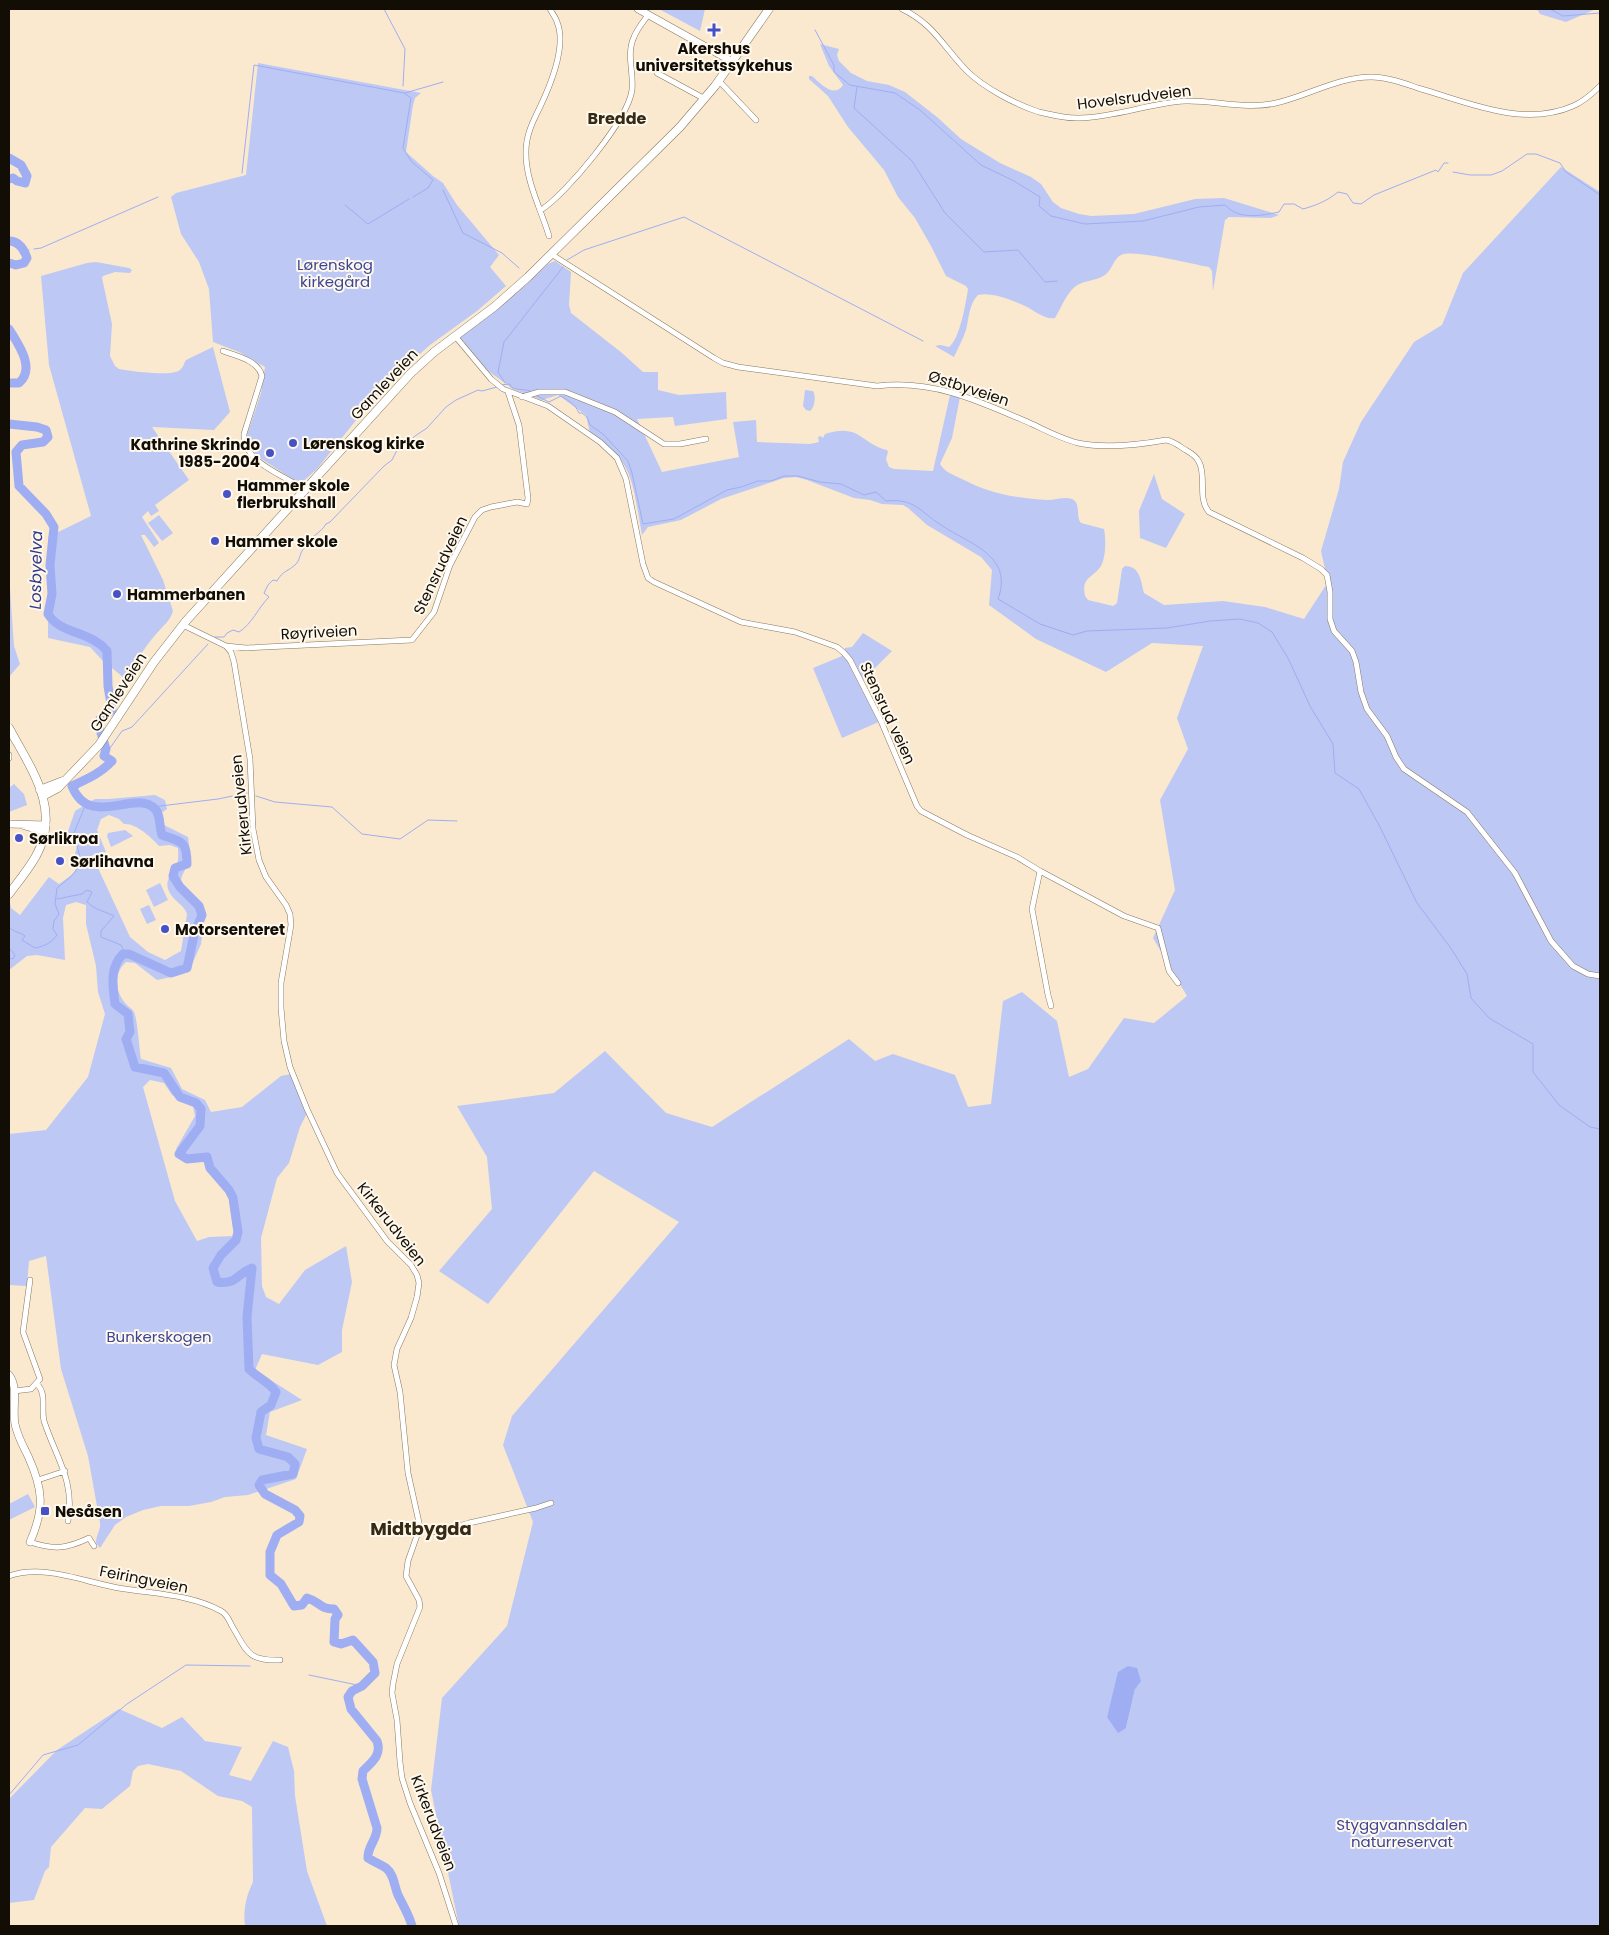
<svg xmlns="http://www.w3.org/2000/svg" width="1609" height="1935" font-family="Poppins,sans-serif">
<rect width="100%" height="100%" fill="#fae9cf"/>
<path fill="#bdc8f4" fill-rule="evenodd" d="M659,9H705L700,31Z
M1537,9H1596L1566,22L1540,14Z
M820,44L839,49L837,55L839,61L851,73L867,81L889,85L905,92L937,117L961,139L1000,163L1031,177L1041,184L1053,202L1061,208L1079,214L1091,216L1134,214L1195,199L1224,198L1279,215L1271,218L1229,217L1225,220L1213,291L1212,271L1209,267C1192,264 1134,249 1121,255C1114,258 1112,270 1105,275C1096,281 1085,280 1076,286C1067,292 1061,308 1055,318C1044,320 1034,310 1025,306C1012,300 992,292 978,295C969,304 969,318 966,330C963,339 958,348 954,357L935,346L940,345L949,347C960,339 966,302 968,289L966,286L946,276L931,246L915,218L898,197L884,170L848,127L828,96L809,79V76H812C820,83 834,99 843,85L829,66Z
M258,63L421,93L415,98L413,105L406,152L433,176L443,183L457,205L499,255L490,267L506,286L477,311L430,345L412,361L357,419L317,469L300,484L257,456L248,444L247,435L261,393L265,367L239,352L213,342L209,289L199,262L181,234L171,197L176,193L246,175Z
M1561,167L1600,192V1926H459L431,1790L442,1698L507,1626L533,1522L503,1445L512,1416L679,1222L594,1171L488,1304L439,1271L492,1209L487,1157L457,1106L554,1093L605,1051L666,1113L712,1127L849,1039L875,1061L893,1054L955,1075L968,1107L991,1104L1003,1001L1022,992L1057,1021L1069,1077L1088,1069L1124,1018L1154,1023L1187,996L1153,938L1175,890L1160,800L1188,749L1177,718L1203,646L1152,643L1106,672L1036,639L989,605L992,570L981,557L927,525L908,508L903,505L882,504L870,500L854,498L807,480L796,477L784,478L721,499L681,520L648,527L642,535C633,487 635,460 590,433L586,415L558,395L542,400L513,389L484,368L460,337C492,315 520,291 548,264L555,261L571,272L569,305L571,313L622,353L643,372H658V390L679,395L726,392L727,419L675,426L673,417L637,419L662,472L739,457L733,422L756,420L757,442L810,444L819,442L818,437L821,436L823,438L825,434C861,423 860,444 887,450L888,452L886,459L889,467L894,469L933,471L950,395L960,397L952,438L940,464C945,472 953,475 962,479C991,494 1015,498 1048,500C1056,500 1069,495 1075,501C1080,507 1076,517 1081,523L1104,529C1106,539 1106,557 1101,566C1093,578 1081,577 1085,596L1088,600L1113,606L1117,603L1122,569L1125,566C1140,566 1141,581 1144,593L1164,605L1223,601L1265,607L1304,619L1328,582L1321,551L1339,489L1343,462L1361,422L1414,342L1442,325L1463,273ZM1135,1689L1126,1728L1107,1717L1110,1707Z
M96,262L129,268L132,270L130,273L115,272L103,276L102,278L112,324L110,356L115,366L119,369C130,371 172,377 180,370C183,368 184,363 186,360L213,347L230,412L214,430L152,427L189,480L155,505L159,511L151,516L148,511L142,517L159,543L154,547L145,535H141L163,580L173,611C170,621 163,626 157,633C144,647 136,664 123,677L102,660L90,647L48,638V537L91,516L49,365L41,276L87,263Z
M805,390L813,391C816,396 815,407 810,411L806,410L803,406Z
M1154,474L1162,499L1185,514L1166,548L1140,538L1139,511Z
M159,515L173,533L162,541L148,523Z
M9,574L14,646L20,664L9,677Z
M863,633L892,651L861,682L881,721L842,738L813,668L842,656L845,648L852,647Z
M14,784L24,794L27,805L9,812V788Z
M155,795L165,800L167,809L161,813L164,825L188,837C189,845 191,854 189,861C186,871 178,877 182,888C186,898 201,900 205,910L201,944L190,969L176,976L157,980L135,963L126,962C113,974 115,992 126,1004C128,1007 133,1009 134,1012C138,1022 139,1048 141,1059L171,1068L182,1089L205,1100L211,1112L242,1107L281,1076L291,1074L307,1113L300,1127L289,1163L277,1178L261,1238L262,1286L266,1297L279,1304L305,1270L346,1246L352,1282L342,1330V1352L318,1365L262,1354L255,1370L302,1400L270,1412L266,1435L307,1449L296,1479L248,1495L225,1497L211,1502L189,1506H161L143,1510L126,1517L115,1525L100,1548L96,1543C96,1535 101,1530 100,1523L88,1456L61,1369L46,1256L29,1261L27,1286L9,1285V1134L46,1130L88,1077L105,1014L98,992L96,966L86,924V905L76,902L66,905L63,918L65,960L37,955L27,956L9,970V904L10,903L11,908L20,915L49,877L59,884C68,878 76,873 79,862L73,860L77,847L67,834L75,811L95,799H109ZM109,815L119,819L124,824C136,823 151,837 159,846L170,845L178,848C178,853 179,859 177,864C173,873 165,878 168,889C172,901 184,904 187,914L181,951L165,960L148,952L130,937L92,855L106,852L97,830L101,819ZM150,1080L164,1083L172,1095L193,1106L195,1116L176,1149L186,1159L207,1155L213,1173L227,1185L234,1236L209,1237L197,1241L175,1201L143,1087Z
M125,830L133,836L111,847L107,836L108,833Z
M160,883L168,900L154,907L146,890Z
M149,905L156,920L147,924L140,909Z
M28,1494L35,1507L9,1520V1504Z
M119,1709L162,1728L182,1717L205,1741L242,1747L229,1775L251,1781L273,1741L288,1747L294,1771L295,1796L307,1871L327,1926H245C243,1911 246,1896 253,1882L252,1807L242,1801L218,1796L181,1771L148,1764L138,1766L133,1771L130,1786L102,1809L85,1808L51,1847L49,1867L45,1871L34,1900L9,1903V1799L57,1750Z"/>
<path fill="#9faef3" d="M1128,1666L1137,1668L1141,1681L1135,1689L1126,1728L1118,1733L1107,1717L1118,1672Z"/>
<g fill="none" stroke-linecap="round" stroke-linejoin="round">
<path stroke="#9faef3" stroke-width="1" d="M384,9L405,49L403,86
M1550,9L1563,16L1600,13
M815,30L834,65V72L850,85L895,93L920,110L981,165L1014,181L1040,197L1039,206L1051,216L1085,224L1143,221L1199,207L1225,205C1239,220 1260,216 1279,212L1284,204H1294L1303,209C1317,205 1327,201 1338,192L1347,194L1353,203L1361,204L1374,195L1436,170L1438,172L1444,163H1448
M857,87L854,108L912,161L945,213L984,252L1018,250L1045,282L1057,281
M405,93L443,82
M1453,172L1470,175H1491L1502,171L1527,154H1536L1560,163L1566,172L1600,195
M242,173L254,65L404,93L411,98L403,148L411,161L433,180L428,188L413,197
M443,190L463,233L502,253L519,268
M345,205L368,224L409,199
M34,249L41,248L158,197
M25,251L29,250
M567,260L584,250L684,217L923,341
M505,383L498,372L504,342L563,267
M500,385L510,384L511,387C518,391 525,388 532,392
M537,396L549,402L561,396C569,401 575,404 579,413H582L587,417L590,425L603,434L628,461L632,473L643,524L674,519L727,490L741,487L758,481H771L784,476H798L820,482L841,484L864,495L876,492L886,501C915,498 919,511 941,525C969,544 1014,555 998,599L1040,624L1073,635L1087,631L1167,628L1210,621L1240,619L1258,623L1272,632L1288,658L1310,706L1333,744L1335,773L1359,789L1379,825L1417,903L1450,947L1467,974L1471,998L1489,1018L1533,1044V1072L1559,1105L1590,1127L1600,1129
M215,637H224L227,633L233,630L239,632C252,624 258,608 269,597L264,593L268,585L273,580L277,581C283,570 288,572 296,564C301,559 299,551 306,547C310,536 321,533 326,524L330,522L384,466L392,460L397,450L401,449L415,436L427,428L446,407L456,400L478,390L482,391L497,387
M106,749L110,748L122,731L132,727L208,644
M256,796L275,802L332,807L362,834L400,839L428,820L457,821
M152,807L218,799L247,793
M57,899L82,894L87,890L92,892L87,902C97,911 102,910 114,916L101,931V937L121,945L124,951L123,954
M9,927C13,932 20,932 25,936L22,940L35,948C45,946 51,943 57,935L53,929L54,921L59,914L55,904L57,888C81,869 85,865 73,835L86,804
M9,948L15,955L13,959L9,958
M309,1675L362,1686
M9,1795L43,1755L78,1745L127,1704L186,1665L250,1666"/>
<path stroke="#9faef3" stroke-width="9" d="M9,158L21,165L27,176L25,183L17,181L13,178L9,179
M9,241C19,241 24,249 27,258L24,263L16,265L9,263
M9,329C18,344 36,368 19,383H9
M9,424L37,427L46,430L48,437L43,442L22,445L16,452L19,486L46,514L54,527L50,565L52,594L48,614C59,632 82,631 98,643C102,645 104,648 107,651L108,686L112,710L100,719L98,723L106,749L104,756L112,761C101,773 87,779 72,786C89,830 136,788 155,809C161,815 159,827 162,835C181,842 187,840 187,864L175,868L173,876L180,887L199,906L202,915L194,935L187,968L171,973L129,954H123C109,968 113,986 115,1004L128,1014L130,1032L126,1039L135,1067L164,1073L180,1097L196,1103L201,1109L200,1126L179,1154L187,1159L207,1157L210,1168L229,1190L233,1198L238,1232L236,1240L221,1255L213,1268L217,1282C237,1285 236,1274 252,1268L247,1317L249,1369C258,1378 269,1382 276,1392L271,1405L261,1412L256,1438L259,1449L288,1457L295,1464L293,1474L262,1480L259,1485L265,1494L295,1510L300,1516L299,1522L277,1535L270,1552V1575L281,1584L294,1606L302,1605L307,1598C319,1601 319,1609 334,1609L338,1615L335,1619L334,1642L341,1644L353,1640L373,1662L375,1673L362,1686L352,1691L348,1697L351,1709L377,1741C382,1755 372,1762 363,1771L362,1779L377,1828C377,1840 367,1847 368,1858C374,1862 380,1864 386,1868C395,1875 394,1888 399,1897C404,1907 409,1915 412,1926"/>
<defs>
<path id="minor" d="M902,9C934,24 944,48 967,71C984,88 1017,105 1039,112C1053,115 1066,119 1080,118C1116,117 1150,103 1185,101C1215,100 1246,110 1276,103C1307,96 1338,77 1371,77C1387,77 1403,83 1418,88C1467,102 1523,128 1573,106C1583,102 1592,94 1600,86
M657,73L705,99
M719,81L756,120
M541,210C566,194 628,120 632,90C634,73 626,54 634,37C637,29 643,22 648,15
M549,236C541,209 525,180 526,151C526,135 533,121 540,107C550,86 567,46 557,22C556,18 552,13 550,9
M551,254L714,358L723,363L738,367L877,386C934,379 981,402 1032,424C1047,431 1062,439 1078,443C1106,449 1138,445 1166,440C1173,441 1178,445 1184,449C1189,452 1196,455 1199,462C1207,477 1197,498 1209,512L1303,558L1321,569L1327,575L1330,592V619L1334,631L1352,651L1356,662L1361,692L1367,709L1387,736L1396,757L1404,769L1467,812L1515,873L1551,941L1573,966L1588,974L1600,976
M455,336L491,379L503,389L548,406L600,442L617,458L626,479L643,564L648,578L654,582L741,622L795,632L837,647L844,653L850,660L881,721L917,806L921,811L967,835L1017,857L1040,871L1032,909L1048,995L1051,1006
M223,351C236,356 258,360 262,376L244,434C242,463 287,476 305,490
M522,397L539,392H565L615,412L664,444H680L706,439
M183,625L226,646L231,652L234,662L250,759L253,829L259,860L266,877L286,905L290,914L291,925L281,983V1008L284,1041L290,1067L307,1109L337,1173L387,1241L411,1265L417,1275L419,1283L417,1297L411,1318L397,1349L394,1365L400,1392L408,1473L420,1527L408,1561L406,1576L419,1600L420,1607L397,1664L393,1684L392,1693L397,1720L400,1762L402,1778L410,1803L439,1873L456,1926
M226,646L246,648L412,640L434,612L450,565L475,517L482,510L491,507L517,502L527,504L528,498L519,425L508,392
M9,755V758
M1040,871L1124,916L1158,928L1169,971L1178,983
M37,1384C47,1394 41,1407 44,1421C56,1458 75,1480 68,1521
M14,1391L31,1389L40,1379L23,1332L30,1280
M38,1480L65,1471
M420,1527L428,1531L439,1532L469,1523L536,1508L551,1503
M30,1542C54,1550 66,1549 89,1538L94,1546
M9,1576C46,1563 88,1584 125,1589C157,1594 192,1595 221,1611C227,1614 229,1620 232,1626C247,1651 247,1661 280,1660"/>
<path id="tertiary" d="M638,9L733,62
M9,824L46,825
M22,825L45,832
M9,1375C19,1388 12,1408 15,1424C17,1435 23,1446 28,1456C43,1489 45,1508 30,1542"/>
<path id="secondary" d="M9,728C31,769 62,809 36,856C28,870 18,882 9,894
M40,790L63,781
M43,796L58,788L99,745L154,662L186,621L410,374L434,352L494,307L528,277L680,127L715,86L769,9"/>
</defs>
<use href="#minor" stroke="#877860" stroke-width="6"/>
<use href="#tertiary" stroke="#877860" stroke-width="8"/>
<use href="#secondary" stroke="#877860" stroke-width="9"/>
<use href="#minor" stroke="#fff" stroke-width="5"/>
<use href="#tertiary" stroke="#fff" stroke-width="7"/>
<use href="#secondary" stroke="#fff" stroke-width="8"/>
</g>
<g fill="#4751c6" stroke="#fef8ed" stroke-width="2">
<path d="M711.5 22.5h5v5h5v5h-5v5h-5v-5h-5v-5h5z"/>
<circle cx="293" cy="443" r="5"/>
<circle cx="270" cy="453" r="5"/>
<circle cx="227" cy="494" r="5"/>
<circle cx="215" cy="541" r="5"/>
<circle cx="117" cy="594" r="5"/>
<circle cx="19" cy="838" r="5"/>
<circle cx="60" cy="861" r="5"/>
<circle cx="165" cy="929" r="5"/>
<rect x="40" y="1506" width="10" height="10" rx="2.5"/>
</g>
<g text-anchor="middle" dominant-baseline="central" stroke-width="4" stroke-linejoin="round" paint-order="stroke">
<g font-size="15" font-weight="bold" fill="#120d05" stroke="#fef8ed" text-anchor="start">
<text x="714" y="48" text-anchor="middle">Akershus<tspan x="714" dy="17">universitetssykehus</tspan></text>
<text x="303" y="443">Lørenskog kirke</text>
<text x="260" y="444" text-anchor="end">Kathrine Skrindo<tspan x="260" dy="17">1985-2004</tspan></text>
<text x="237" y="485">Hammer skole<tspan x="237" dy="17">flerbrukshall</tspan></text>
<text x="225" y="541">Hammer skole</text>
<text x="127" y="594">Hammerbanen</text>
<text x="29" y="838">Sørlikroa</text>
<text x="70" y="861">Sørlihavna</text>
<text x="175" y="929">Motorsenteret</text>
<text x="55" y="1511">Nesåsen</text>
</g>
<g font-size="15" fill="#120d05" stroke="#fef8ed">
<text transform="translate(1134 97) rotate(-7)">Hovelsrudveien</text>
<text transform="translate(384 384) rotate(-47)">Gamleveien</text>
<text transform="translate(969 388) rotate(18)">Østbyveien</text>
<text transform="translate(440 565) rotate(-65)">Stensrudveien</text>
<text transform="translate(319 632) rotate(-3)">Røyriveien</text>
<text transform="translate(118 692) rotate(-57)">Gamleveien</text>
<text transform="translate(888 713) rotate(65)">Stensrud veien</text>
<text transform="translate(241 805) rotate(-96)">Kirkerudveien</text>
<text transform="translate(392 1224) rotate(52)">Kirkerudveien</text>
<text transform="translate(144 1579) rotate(11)">Feiringveien</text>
<text transform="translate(434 1823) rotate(69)">Kirkerudveien</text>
</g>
<g font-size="15" fill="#3c4696" stroke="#fef8ed">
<text x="335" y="264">Lørenskog<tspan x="335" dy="17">kirkegård</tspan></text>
<text x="159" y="1336">Bunkerskogen</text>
<text x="1402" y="1824">Styggvannsdalen<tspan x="1402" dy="17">naturreservat</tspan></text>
</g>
<g font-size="16" font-weight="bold" fill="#372a15" stroke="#fef8ed">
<text x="617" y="118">Bredde</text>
</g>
<g font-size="16" font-style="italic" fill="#313988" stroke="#fef8ed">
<text transform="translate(36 570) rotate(-89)">Losbyelva</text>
</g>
<g font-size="18" font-weight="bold" fill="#372a15" stroke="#fef8ed">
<text x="421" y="1528">Midtbygda</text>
</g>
</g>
<rect width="1609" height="1935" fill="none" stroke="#120d05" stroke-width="20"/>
</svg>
